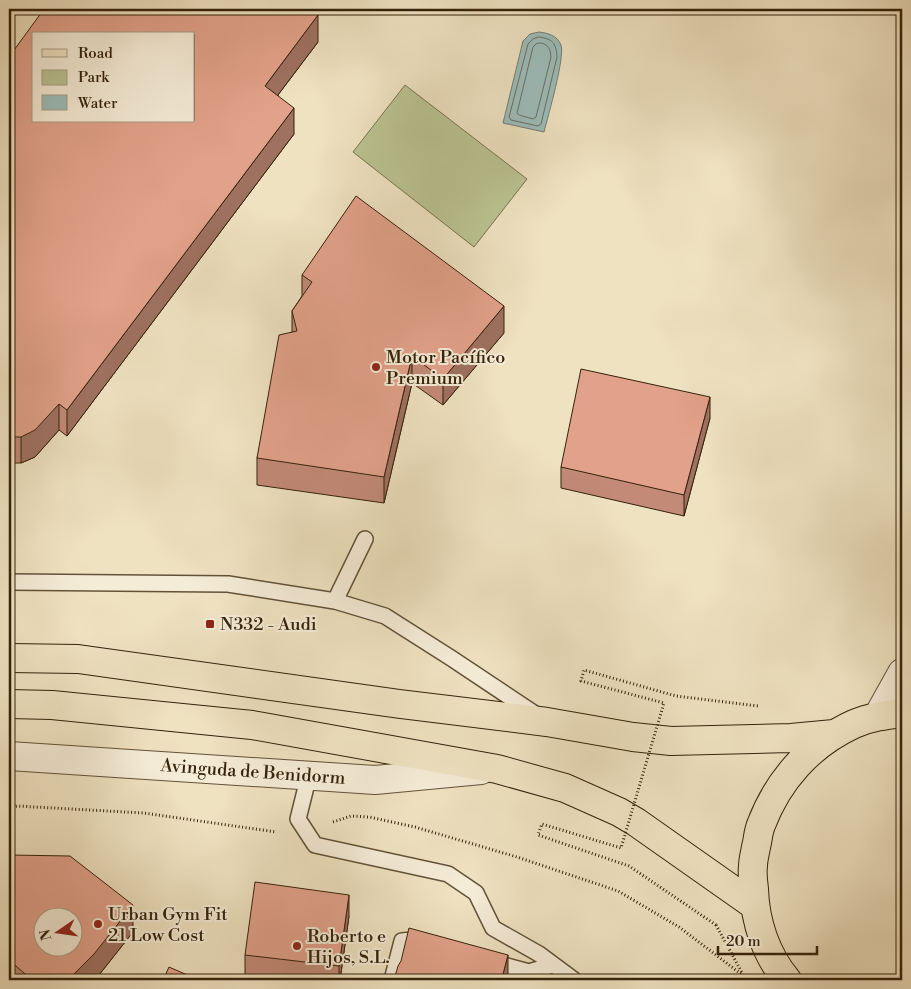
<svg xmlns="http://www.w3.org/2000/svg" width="911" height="989" font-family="'Libre Bodoni',serif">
<rect width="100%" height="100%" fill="#efe2c1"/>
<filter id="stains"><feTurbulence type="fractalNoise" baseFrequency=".004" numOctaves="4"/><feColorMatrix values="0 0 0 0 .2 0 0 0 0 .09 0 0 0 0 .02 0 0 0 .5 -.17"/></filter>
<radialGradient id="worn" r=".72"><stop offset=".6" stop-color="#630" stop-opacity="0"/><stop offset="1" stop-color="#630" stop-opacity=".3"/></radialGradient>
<path fill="#bac392" stroke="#77724e" d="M405,85L527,179L474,247L353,152Z"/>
<path fill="#9cbcba" stroke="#727e74" d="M539,32C547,33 557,35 561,45C565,58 548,116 544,132L503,123L523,41L530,34Z"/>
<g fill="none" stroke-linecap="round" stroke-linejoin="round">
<path stroke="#686f62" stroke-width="1" d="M539,37C553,39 556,43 557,57L541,124L538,126L511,120L509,117L528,44L533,39Z
M540,43C549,44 550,49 551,57L536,117L533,119L519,115L517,113L533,47L536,44Z"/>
<defs>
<path id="service" d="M9,582L228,584L335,601L385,616L451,658L538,716
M335,601L365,539
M309,775L298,819L315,845L448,874L476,893L493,928L539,954L574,980
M489,961L529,972L553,965
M392,980L402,941L412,940L426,944"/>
<path id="minor" d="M9,756L375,780L481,770"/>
<path id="tertiary" d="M878,716L902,673"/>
<path id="primary" d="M9,658L78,659L400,704L547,722L633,737L671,741L791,738L834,734
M9,704L52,705L252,725L497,769L565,788L619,812L636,822L754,905
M787,980C766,955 755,922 754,889C753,881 752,873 753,866C753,860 755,853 756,847C758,840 758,832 761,825C778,780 810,744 854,724C870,717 886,715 902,713"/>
</defs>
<use href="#service" stroke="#635238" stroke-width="18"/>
<use href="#minor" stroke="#635238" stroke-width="30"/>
<use href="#tertiary" stroke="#635238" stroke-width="30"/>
<use href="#primary" stroke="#34220a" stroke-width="30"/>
<path stroke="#34220a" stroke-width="3" stroke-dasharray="1 2.5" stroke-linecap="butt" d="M9,808L17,806L144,813L276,832
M333,822L351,816L369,817L415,827L517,857L618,891L679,927L745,977
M716,925L746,980"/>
<use href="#service" stroke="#f5ecd7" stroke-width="15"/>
<use href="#minor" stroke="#f5ecd7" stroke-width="28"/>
<use href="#tertiary" stroke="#f5ecd7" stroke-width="28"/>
<use href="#primary" stroke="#efe2c1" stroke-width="28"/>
<path stroke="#34220a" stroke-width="3" stroke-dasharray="1 2.5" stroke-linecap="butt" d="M716,925L629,866L538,835L542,824L621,848L664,703L581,681L584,670L676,696L758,706"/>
</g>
<path fill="#c28a77" stroke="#34220a" d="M185,14L318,42L278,95L294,134L67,436L59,430L35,457L21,463H9V57Z
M302,275L504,333L443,405L412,383L384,503L257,485V458L292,332V311L302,296Z
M710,418L684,516L561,488V467Z
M9,855L133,932L95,980H9Z
M349,916L340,980H277L245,977V955Z"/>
<path fill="#9e7161" stroke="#34220a" d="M318,15V42L265,112V86Z
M294,108V134L67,436V410Z
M504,306V333L443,405V379Z
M412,356V383L384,503V477Z
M710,397V418L684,516V495Z
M59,404V430L35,457L21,463V437Z
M349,895V916L340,980H339V966Z
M133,905V932L95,980H68Z
M508,955V976L507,980L502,978Z"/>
<path fill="#e2a18a" stroke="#34220a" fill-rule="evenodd" d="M44,9H178L185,14L189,9H309L318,15L265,86L294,108L67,410L59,404L35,430L21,437H9V57ZM34,34H194V121H34Z
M356,196L504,306L443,379L412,356L384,477L257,458L279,335L297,331L292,311L312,282L302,275Z
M581,369L710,397L684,495L561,467Z
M9,855L70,856L133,905L94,954L68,980H32L9,960ZM42,916H72V946H42Z
M255,882L349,895L339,966L245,955Z
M409,928L508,955L502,978L511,980H394L398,966L401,961Z
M169,967L199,980H163Z"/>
<g fill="#8f2418" stroke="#f5ecd7" stroke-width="2">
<circle cx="376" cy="367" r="5"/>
<rect x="205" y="619" width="10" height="10" rx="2.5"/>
<circle cx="98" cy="924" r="5"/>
<circle cx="297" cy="946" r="5"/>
</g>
<g text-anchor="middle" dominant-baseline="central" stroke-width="4" stroke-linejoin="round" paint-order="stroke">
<g font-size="18" fill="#34220a" stroke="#f5ecd7" text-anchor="start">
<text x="386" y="357">Motor Pacífico<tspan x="386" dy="21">Premium</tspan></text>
<text x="220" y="624">N332 - Audi</text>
<text x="108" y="914">Urban Gym Fit<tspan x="108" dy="21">21 Low Cost</tspan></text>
<text x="307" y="936">Roberto e<tspan x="307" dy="21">Hijos, S.L.</tspan></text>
</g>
<g font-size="18" fill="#34220a" stroke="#f5ecd7">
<text transform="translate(253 772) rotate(4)">Avinguda de Benidorm</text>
</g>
</g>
<rect width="911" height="989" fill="none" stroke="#efe2c1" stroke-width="30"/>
<rect x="10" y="10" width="891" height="969" fill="none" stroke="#34220a" stroke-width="2.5"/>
<rect x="15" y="15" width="881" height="959" fill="none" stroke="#34220a"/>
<rect x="32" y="32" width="162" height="90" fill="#f5ecd7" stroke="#a89b85"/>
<rect x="42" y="49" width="25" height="8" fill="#efe2c1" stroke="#a89b85"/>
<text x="78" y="58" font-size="15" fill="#34220a">Road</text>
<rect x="42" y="70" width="25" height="15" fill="#bac392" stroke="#a89b85"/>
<text x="78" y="82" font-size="15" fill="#34220a">Park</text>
<rect x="42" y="95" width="25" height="15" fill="#9cbcba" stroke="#a89b85"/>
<text x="78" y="108" font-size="15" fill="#34220a">Water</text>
<g transform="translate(58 932) rotate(257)"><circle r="24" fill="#f5ecd7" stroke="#a89b85"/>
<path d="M0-4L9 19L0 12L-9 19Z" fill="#8f2418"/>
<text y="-8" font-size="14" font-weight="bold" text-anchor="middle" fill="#34220a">N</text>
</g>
<path d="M718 946v8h99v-8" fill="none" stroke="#34220a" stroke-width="2.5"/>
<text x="726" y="946" font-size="15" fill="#34220a" stroke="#f5ecd7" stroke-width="4" paint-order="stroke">20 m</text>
<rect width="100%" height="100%" filter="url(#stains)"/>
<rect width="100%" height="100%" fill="url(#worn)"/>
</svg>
